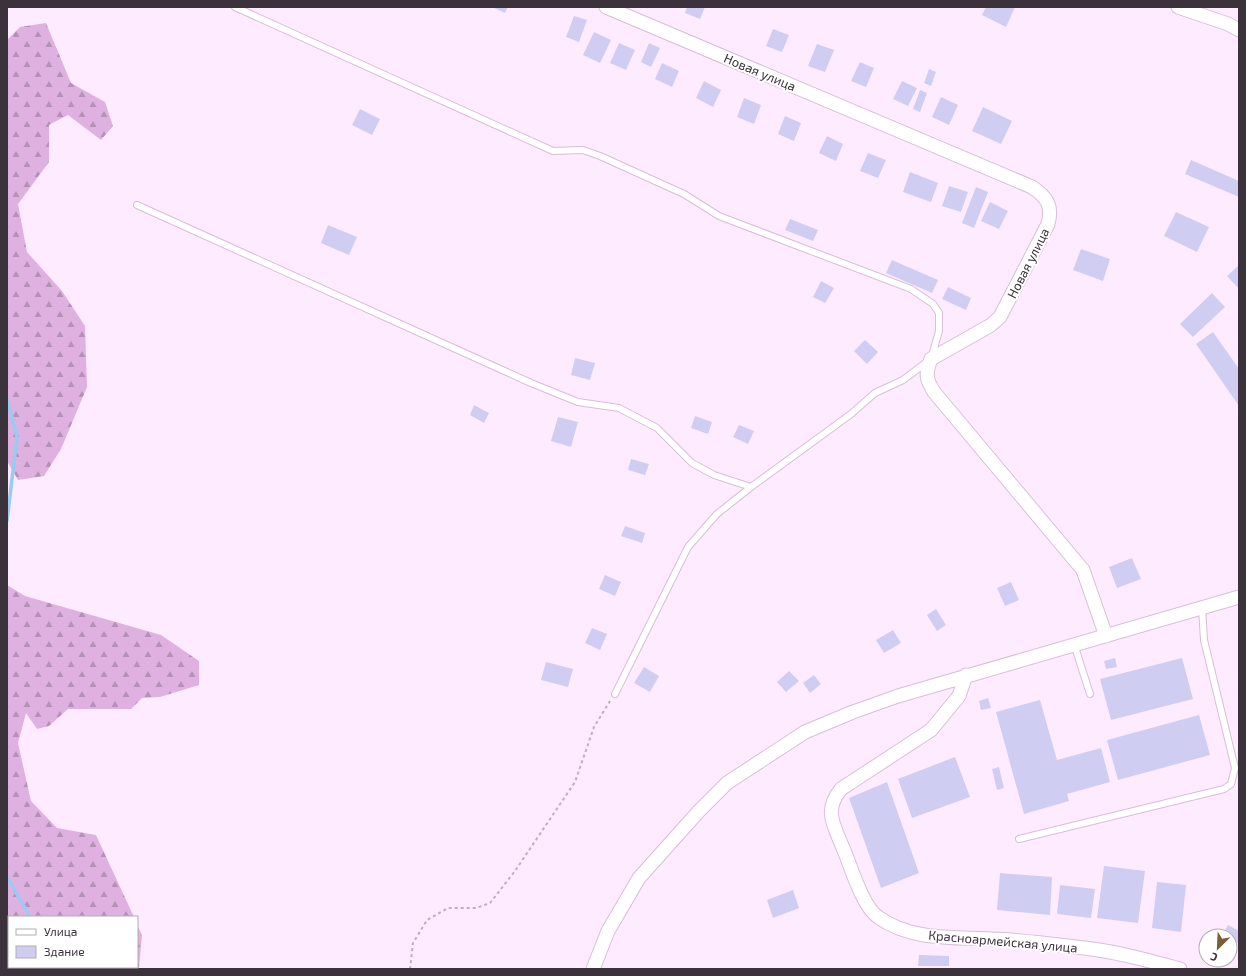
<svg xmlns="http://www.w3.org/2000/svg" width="1246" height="976" font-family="'Exo 2',sans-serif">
<defs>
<pattern id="forest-firs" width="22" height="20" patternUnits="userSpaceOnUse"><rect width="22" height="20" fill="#deb1e0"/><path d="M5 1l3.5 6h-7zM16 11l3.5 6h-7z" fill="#b591b7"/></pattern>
</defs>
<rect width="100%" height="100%" fill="#ffebff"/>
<path fill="url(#forest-firs)" d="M46,23L71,83L105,102L113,126L101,140L68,115L49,125V162L18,204L27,252L62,291L85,326L87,387L61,449L44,476L18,480L7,461V40L20,27Z
M7,585L25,596L161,635L199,661V685L160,697L142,698L131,709H68L49,726L37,729L26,713L18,743L31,801L57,828L96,835L134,917H9V967H137V925L142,935L139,969H7Z"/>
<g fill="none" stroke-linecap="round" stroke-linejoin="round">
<path stroke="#99cbf4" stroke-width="3.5" d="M7,399L17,437L7,521
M7,877L30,917
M58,967L59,969"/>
</g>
<path fill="#d0cdf2" d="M492,7H508L505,13Z
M687,7H705L700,19L685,13Z
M986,7H1015L1006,27L982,15Z
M574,16L587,20L579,42L566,37Z
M773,29L789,35L782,52L766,46Z
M594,32L611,40L600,63L583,55Z
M619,43L635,50L626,70L610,63Z
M649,43L660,48L651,67L641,62Z
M817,44L834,50L825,72L808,66Z
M860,62L874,68L866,87L851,81Z
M662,63L679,71L672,87L655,79Z
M929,69L936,72L931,86L924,83Z
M704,81L721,90L713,107L696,98Z
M902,81L917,88L908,106L893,99Z
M920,90L927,93L920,112L913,109Z
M941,97L958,105L949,125L932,117Z
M744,98L761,105L754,124L737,117Z
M983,107L1012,121L1001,144L972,131Z
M360,109L380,119L372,135L352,125Z
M785,116L801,123L794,141L778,134Z
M827,136L843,144L836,161L819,153Z
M868,153L886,160L878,178L860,171Z
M1191,160L1239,181V197L1185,174Z
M910,172L938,183L931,202L903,192Z
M949,186L968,192L961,212L942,206Z
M976,187L988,192L974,228L962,223Z
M990,202L1008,211L999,229L981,221Z
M1176,212L1209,227L1197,252L1164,236Z
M790,219L818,230L813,241L785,230Z
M328,225L357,237L349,255L321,243Z
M1081,249L1110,259L1103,281L1073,270Z
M892,260L938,280L932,293L886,273Z
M1239,265V289L1227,276Z
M821,281L834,288L825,303L813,297Z
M948,287L971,298L966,310L942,299Z
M1212,293L1225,307L1193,337L1180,324Z
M1213,332L1239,369V406L1196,344Z
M865,340L878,352L867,364L854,351Z
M575,358L595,363L590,380L571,375Z
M474,405L489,413L484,423L470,415Z
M695,416L712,422L708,434L691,428Z
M558,417L578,422L571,447L551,441Z
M739,425L754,431L748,444L733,437Z
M631,459L649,464L645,475L628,470Z
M625,526L645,533L642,543L621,536Z
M1132,558L1141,579L1117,588L1109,567Z
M605,575L621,582L615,596L599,589Z
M1011,582L1019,600L1005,606L997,588Z
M936,609L946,625L937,631L927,615Z
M592,628L607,634L600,650L585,643Z
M893,630L901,643L884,653L876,640Z
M1115,658L1117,667L1106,669L1104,661Z
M1182,658L1193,699L1111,720L1100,679Z
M546,662L573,669L568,687L541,680Z
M644,667L659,676L650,692L634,683Z
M789,671L799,681L786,692L777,682Z
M814,675L821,684L810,693L803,683Z
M988,698L991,708L981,710L979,701Z
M1040,700L1057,760L1101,748L1110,782L1067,794L1069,801L1024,814L996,712Z
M1199,715L1210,755L1118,780L1107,740Z
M955,757L970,797L912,818L898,779Z
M999,767L1004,788L997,790L992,769Z
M887,782L919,873L881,888L849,798Z
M1104,866L1145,871L1138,923L1097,918Z
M1000,873L1052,877L1050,915L997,910Z
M1157,882L1186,885L1181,932L1152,928Z
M1060,885L1095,889L1091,918L1057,914Z
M793,890L799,908L773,918L767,900Z
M1228,925L1239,931V940L1233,952L1230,951V936H1222Z
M919,955L949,956V966H918Z"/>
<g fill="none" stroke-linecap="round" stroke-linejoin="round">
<defs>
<path id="lane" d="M235,7L553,151L583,150L600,156L684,194L719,216L911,289L933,304L939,313V331L931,359L903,380L875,393L851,414L751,487L717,514L688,547L615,694
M137,205L531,383L578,402L619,408L657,428L692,463L714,475L751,487
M1074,644L1090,694
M1019,839L1224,789L1231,784L1235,768L1204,640L1202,608"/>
<path id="street" d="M606,7L1032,187C1047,197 1053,206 1048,224L1000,317L991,325L931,359C925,374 926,379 934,392L1083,570L1106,636
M1178,7L1228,24L1239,30
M966,675L959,696L931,730L841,789C823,811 834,825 843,848C851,866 862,906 878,917C911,941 955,937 992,939C1025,940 1059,945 1092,949C1122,953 1151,961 1180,969
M593,969L608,931L639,878L699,811L727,783L805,732L853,712L898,696L1239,597"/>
</defs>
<use href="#lane" stroke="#d7bfd7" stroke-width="8"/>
<use href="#street" stroke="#d7bfd7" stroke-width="15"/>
<path stroke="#bfaebf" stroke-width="2" stroke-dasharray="3 3" stroke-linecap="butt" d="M410,969L413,943L427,920L448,908H476L490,903L515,871L575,782L594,727L610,701"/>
<use href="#lane" stroke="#fff" stroke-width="6"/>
<use href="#street" stroke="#fff" stroke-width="13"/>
</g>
<g text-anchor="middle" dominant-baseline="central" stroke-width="4" stroke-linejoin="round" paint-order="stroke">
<g font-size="13" fill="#3c323c" stroke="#fff">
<text transform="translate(760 72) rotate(23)">Новая улица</text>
<text transform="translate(1028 263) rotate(-63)">Новая улица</text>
<text transform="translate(1003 941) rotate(5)">Красноармейская улица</text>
</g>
</g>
<rect width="1246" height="976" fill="none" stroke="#3c323c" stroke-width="16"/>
<rect x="8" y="916" width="130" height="52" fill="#ffffff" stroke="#b1adb1"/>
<rect x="16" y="929" width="20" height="6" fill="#ffffff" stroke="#b1adb1"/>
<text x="44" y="936" font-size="12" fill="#3c323c">Улица</text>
<rect x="16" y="946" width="20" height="12" fill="#d0cdf2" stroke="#b1adb1"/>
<text x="44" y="956" font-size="12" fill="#3c323c">Здание</text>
<g transform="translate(1218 948) rotate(204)"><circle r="19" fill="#ffffff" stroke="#b1adb1"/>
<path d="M0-3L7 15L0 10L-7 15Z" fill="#7a5f32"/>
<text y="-6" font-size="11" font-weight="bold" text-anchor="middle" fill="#3c323c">С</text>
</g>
</svg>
